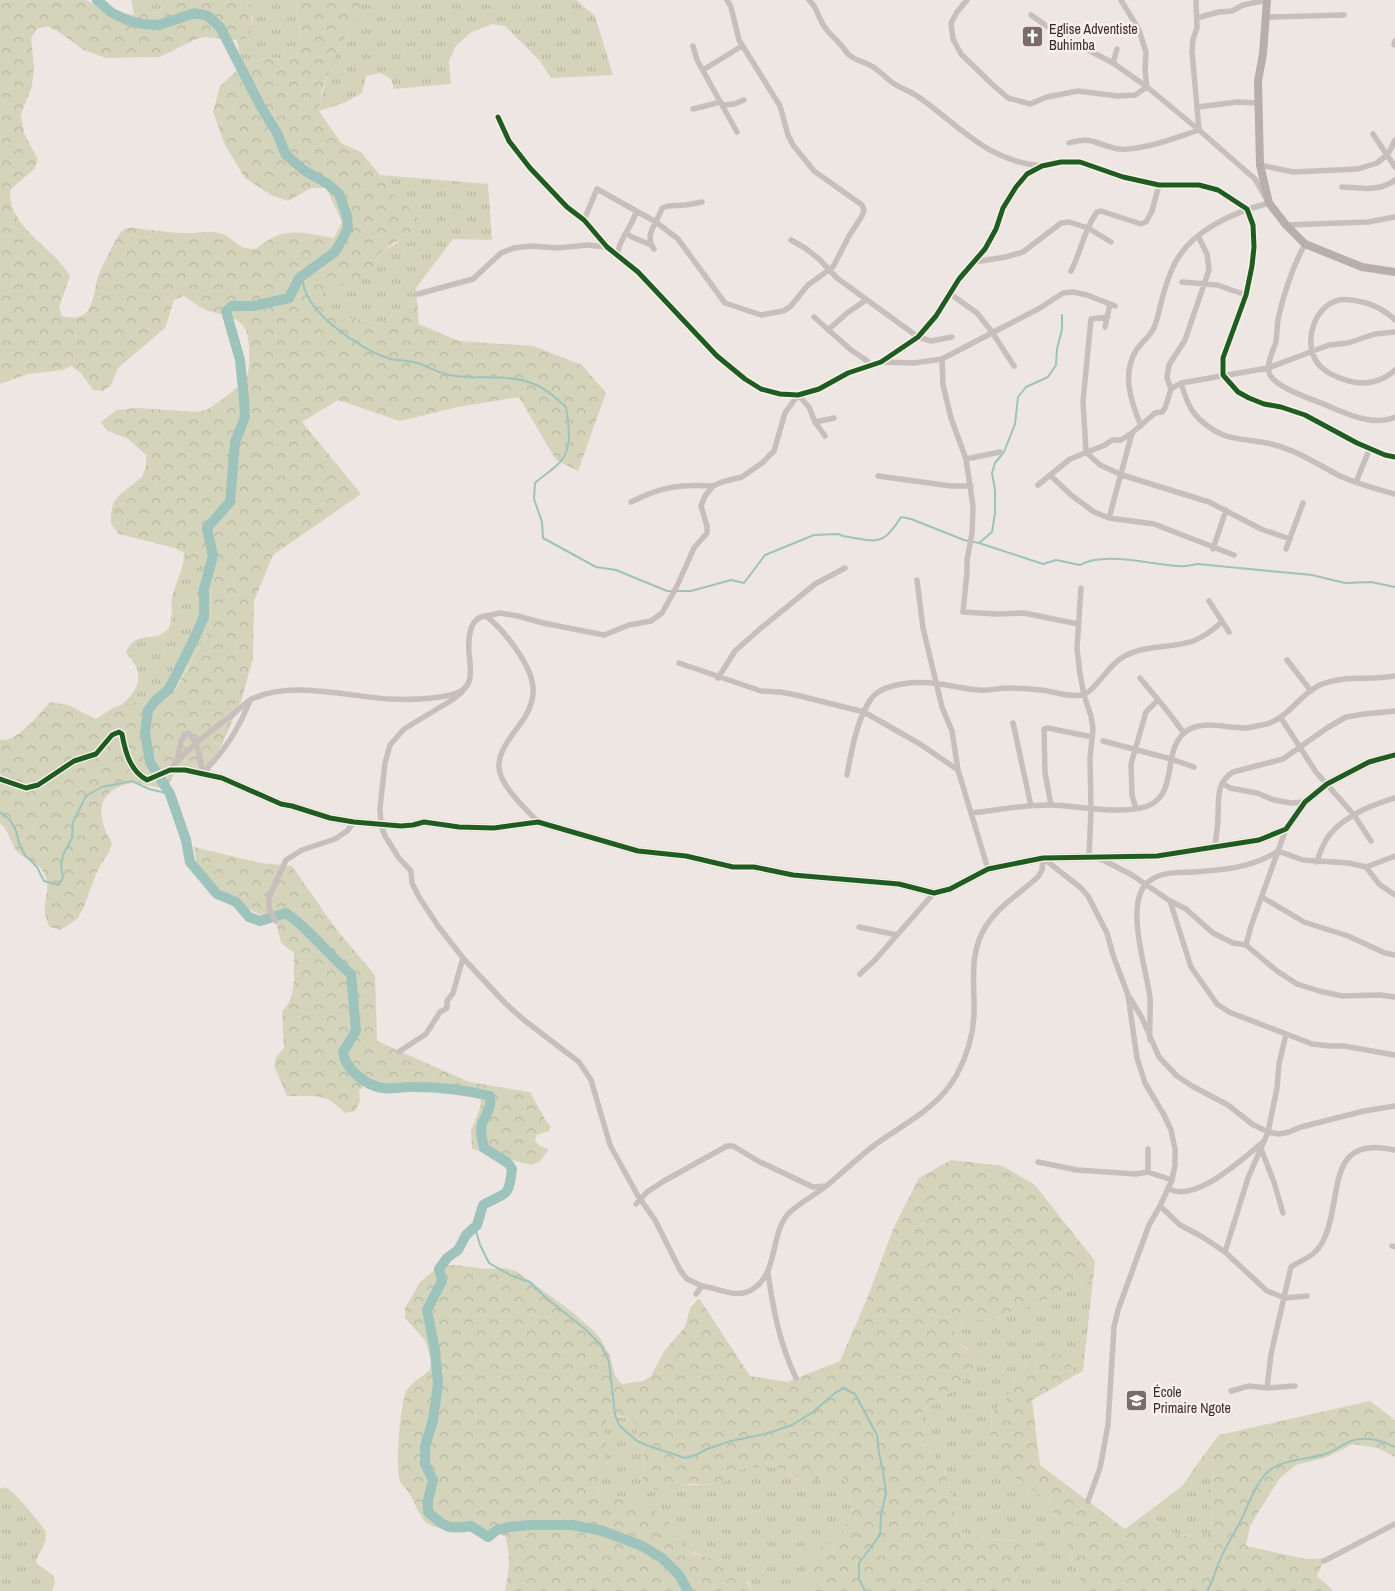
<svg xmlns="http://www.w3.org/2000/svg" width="1395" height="1591" font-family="'Archivo Narrow',sans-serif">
<defs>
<pattern id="grass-tufts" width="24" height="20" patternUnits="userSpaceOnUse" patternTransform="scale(1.25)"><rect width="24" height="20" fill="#d4d4bb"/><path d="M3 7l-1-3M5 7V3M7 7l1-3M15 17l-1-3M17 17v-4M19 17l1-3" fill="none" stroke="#b7b6a1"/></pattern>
<pattern id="forest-crowns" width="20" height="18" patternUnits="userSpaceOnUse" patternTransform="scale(1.25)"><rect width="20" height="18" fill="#d4d4bb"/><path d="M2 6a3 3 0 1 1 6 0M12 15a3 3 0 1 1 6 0" fill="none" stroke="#b7b6a1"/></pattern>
</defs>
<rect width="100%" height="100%" fill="#eee6e2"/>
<path fill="url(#grass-tufts)" d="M131,0H171C162,13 148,14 134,15Z
M247,0H297L298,19L302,41L296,57L264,59L242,66L237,40L246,38L253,20Z
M363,0H576L595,16L613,75L551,78L540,61L505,26L492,24L470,33L455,47L449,61L451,84L394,89L391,79L380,73L366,76L362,93L346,102L319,111C322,89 330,65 340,45C347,29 357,16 363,0Z
M380,175L488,184L492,240L453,239L416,288L417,301L380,324L348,318L325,305L322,293L368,276L375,261L380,253L397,243L417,214L392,193Z
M184,553L196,559L208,572L212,600L209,630L176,687L168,696L121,705C132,697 142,683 137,669C135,663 129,657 126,652C136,630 151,642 165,632C171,628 171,620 172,614C172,609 171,603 172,598C175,582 184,570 184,553Z
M1093,1280L1083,1371L1074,1376L1069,1358L1026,1363L1005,1401L992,1412L990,1439L1002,1470L1025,1484L1048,1501L1069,1547L1080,1577V1591H1008L1018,1574V1541L990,1539L959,1532L949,1482L925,1442L921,1414L931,1402L954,1391L968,1349L953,1340L955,1329L968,1319L995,1320Z
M610,1415L631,1419L637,1427L639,1447L644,1454L642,1486L719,1484C727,1480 733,1472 742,1469C752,1465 771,1465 781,1469C787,1472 792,1478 798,1480C803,1481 812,1478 818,1478L824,1470C831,1470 837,1471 842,1476C856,1489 852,1522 841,1535C834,1543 823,1546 813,1549L811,1591H752L749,1583L715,1559L691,1552L683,1546L673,1528L599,1492L598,1483L605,1453V1424Z
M1204,1455L1214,1475L1207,1493L1212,1519L1210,1535L1182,1536L1163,1529L1149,1511L1182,1486Z
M6,1487C12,1490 42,1524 45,1531C46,1534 46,1539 45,1542C43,1550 36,1555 36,1563L54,1576L55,1583L52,1591H0V1489Z"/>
<path fill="url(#forest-crowns)" d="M0,0H86L104,9L134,15L153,13L162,9L171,0H247C252,16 255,22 246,38L237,40L206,37L196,39L160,57L106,58L84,50L57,31L47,26L37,29L31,38L34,67L32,86L21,114L24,133L38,160L34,169L10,190C8,228 54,247 70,276L59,307L62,316C92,324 92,301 97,280C98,274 117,236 121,232C127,226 134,228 143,229C158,231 173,233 188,233C198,233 210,230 219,233C236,237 233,249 256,249C285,225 300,233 334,238L342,222L326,188H311L288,201L271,195L245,178L225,145L213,112L220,86L242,66L264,59L296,57L302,41L298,19L297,0H363L357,16L340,45L322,89L319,111L341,143L361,152L380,175L392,193L417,214V227L380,253L375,261L369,276L323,293L325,304L348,318L380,324L417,301L419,324L459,341L533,346L582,365L606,393L578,471L556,460L519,397L458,407L400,421L338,400L302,422L361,494L273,555L254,601L253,658L241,702L208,775L182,770L174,774L167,789C156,788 145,783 133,783C127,783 120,786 115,789C94,800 101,826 112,843L109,852L98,869L83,909L77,919L60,930L50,927C38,905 51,897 46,878C42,864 31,862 21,855C10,847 11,832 0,823V740C18,742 38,715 50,702L68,705L96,719L113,708L121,705L168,696L177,687L209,630L212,600L208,572L196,559L175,548L119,534L111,524V514L113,504L118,496L142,477L146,466V455L128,439L106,430L101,422L117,410L136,408L195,412C199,411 202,411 206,410C213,407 242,385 246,379C251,371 250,339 246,330C236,313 217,316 202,308C195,305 190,299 183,296L174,300L165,328L118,368L111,385L103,391L93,390L81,373L71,366L63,370L28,374L0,384Z
M194,847L260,863L292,866L336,929L375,975L377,1041L469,1082L530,1092L546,1121L551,1126L549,1131L536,1135L535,1141L540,1146L548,1149V1151L539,1162L531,1165L472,1149L471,1131L480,1108L481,1099C454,1087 420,1092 391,1092C382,1092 372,1087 364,1085L359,1091L360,1101L355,1111L345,1113C324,1091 314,1097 287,1096L274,1066L276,1057L284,1048L282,1011C298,997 293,973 294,953L281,943L275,917L261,915L241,905L211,882L197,866Z
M951,1160L1002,1166L1034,1184L1095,1261L1093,1280L995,1320L968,1319L955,1329L953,1340L980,1358L968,1376L954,1391L931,1402L921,1414L925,1442L949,1482L959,1532L990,1539L1018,1541L1024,1551L1018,1574L1008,1591H811V1558L813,1549C823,1545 834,1543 841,1535C852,1522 856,1489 842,1476C837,1471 831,1470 824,1470L818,1478L810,1482L799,1480L782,1470L772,1467H753L743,1468L735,1472L728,1480L719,1484H690L651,1490L642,1486L644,1455L639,1447L637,1427L631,1419L621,1416L610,1415L605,1424L606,1444L604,1464L598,1483L599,1492C618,1501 640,1501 657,1512C663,1516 670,1523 674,1529C679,1537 681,1545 689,1551C696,1556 707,1556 715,1559C730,1565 746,1576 752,1591H505C509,1573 511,1554 505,1536C492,1531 478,1529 464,1528C453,1528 440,1531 430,1525C418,1518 415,1500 407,1490C405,1487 401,1484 400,1481C395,1469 400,1401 407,1390C412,1382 423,1376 430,1370L431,1360L425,1340L405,1318V1308L420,1282L436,1269L446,1265H456L486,1269L506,1268L516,1271L571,1311L593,1330L600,1338L610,1356L615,1376L622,1384L643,1381L651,1376L665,1350L685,1327L690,1308L699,1298L750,1376L787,1382L840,1361L866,1301L894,1227L919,1178Z
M1052,1353L1069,1358L1074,1376L1032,1400L1040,1465L1125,1529L1149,1511L1163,1529L1183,1536L1210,1534L1212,1519L1207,1493L1214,1475L1204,1455L1219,1435L1370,1401L1395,1420V1457L1378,1448L1353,1444L1327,1457L1296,1465L1280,1478L1264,1503L1250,1526L1246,1546L1306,1559L1325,1558L1317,1576L1334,1591H1080V1577L1069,1547L1048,1501L1025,1484L1001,1470L990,1439L992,1412L1005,1401L1026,1363Z"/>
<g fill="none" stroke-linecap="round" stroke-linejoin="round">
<path stroke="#9cc3bc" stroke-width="2" d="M303,274C298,309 362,351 391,359C400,361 409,360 417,363C428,366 438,373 449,375C475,380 503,374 529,382C544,387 555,397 566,407C569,427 574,452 556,466C549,472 542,477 535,483L534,499L542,522L543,538L596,567L616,570L667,591H691L731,580L744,583L765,555L814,535L838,534L843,536C876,541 882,548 901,517L911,519L964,540L979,543L1043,564L1056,560L1080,565C1105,551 1151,565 1179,566C1185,567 1192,565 1198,564L1312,575L1345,583L1371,582L1395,587
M979,543L992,532L995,513V490L992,473L995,463L1004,452L1015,424L1018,397L1026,387L1048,377L1056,365L1057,349L1062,329V315
M0,812L10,820L16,831L19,843L25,855L37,867L44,881L58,885L63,878L61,866L63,855L72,838L73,822L86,796L102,787L132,781L149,789L170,794
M475,1227L480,1245L489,1263L512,1276L530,1282L545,1297L585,1329L601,1345L609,1362L615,1415L619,1425L637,1441L646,1445L685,1458L696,1455L707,1449L731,1441L765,1434L792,1425L813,1412L835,1393L843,1388L855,1394L877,1435L879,1453L883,1471L886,1493L881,1515L880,1535L859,1563V1579L865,1591
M1207,1591C1214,1581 1215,1570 1220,1560C1225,1548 1232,1537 1238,1526C1248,1509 1255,1479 1273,1468C1289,1458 1310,1460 1328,1453C1336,1450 1343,1444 1351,1441C1366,1436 1381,1440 1395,1447"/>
<path stroke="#9cc3bc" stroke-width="10" d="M97,0L112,13L127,20L142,24L159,25L195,13L208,16L220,27L261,107L277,133L286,155L305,171L328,184L339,194L347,216L348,228L342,240L335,252L299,278L289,298L253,306H232L226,311L240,360L244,399L245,417L235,442L230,502L207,528L213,556L204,589V617L195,637L169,689L156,700L148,710L145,733L150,762L170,794L186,840L190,862L217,894L236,902L249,917L260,921L286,913C311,930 328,955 351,974L356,1031L343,1052C345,1069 366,1086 383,1088C393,1090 404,1086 414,1087C439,1087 465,1090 490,1096C492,1107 486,1114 482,1124C480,1132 482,1139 484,1148L508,1163L512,1169C509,1198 506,1192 483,1205L477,1225L466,1235L458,1250L447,1258L439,1269L442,1281L427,1310L435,1350L438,1384L433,1420L425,1447V1464L433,1480L428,1500V1512C445,1527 448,1530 471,1526L488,1537L497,1530L509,1527L529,1525H572L603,1531L642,1546L662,1558L679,1575L688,1591"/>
<path stroke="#c8bebb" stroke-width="5.5" d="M809,0C817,7 818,17 824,26C828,33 834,37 839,43C843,46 845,51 849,55C857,62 868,62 876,69C882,73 887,79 893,83C902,89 912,92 920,98C962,128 987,161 1042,166
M967,0L957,12L951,23L953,39L961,54L993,85L1008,98L1030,104L1047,97L1078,91L1118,96L1135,95L1147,87L1145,70L1146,52L1139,30L1121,0
M1031,15L1058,34L1113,63L1147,87L1199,130L1255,179L1269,203C1234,212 1189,231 1173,267C1168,278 1164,291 1161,303C1159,310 1158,318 1155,325C1152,335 1143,341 1137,349C1121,373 1131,402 1141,426
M1267,17L1344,15
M1197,18L1219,12L1232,11L1243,5L1267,0
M1394,45L1395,41
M693,46L697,60L737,132
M1113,63L1117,49
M703,70L742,46
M723,105L734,104L744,100
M1198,107L1237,102L1258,103
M693,109L721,102
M498,117L509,141L530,168L567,207L584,220L607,247L638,272L717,356L745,379L761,389L780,394L798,395L819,389L848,373L881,362L918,337L936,316L959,279L985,249L996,229L1003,208L1016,187L1027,174L1042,166L1061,162H1080L1123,177L1159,185H1199L1218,190L1247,209L1253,225L1254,247L1252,266L1246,295L1223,358V375L1238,392L1249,398L1264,404L1281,407L1305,415L1357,443L1385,455L1395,457
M1373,134L1395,167
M1069,143C1093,135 1097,146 1119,149C1142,151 1177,137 1199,130L1192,51L1193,39L1197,28L1196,0
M1260,165L1293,172L1358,169L1377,163L1388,154L1395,140
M1342,187C1360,188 1380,192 1395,180
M584,220L597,189L656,222L678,239L725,303L761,315L783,311L790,307L808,285L833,267L849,236L862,216L864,210L862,205L814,171L793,145L788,135L780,106L739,40L731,7L727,0
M1286,225L1368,222L1395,217
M626,233L632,237L651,245
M791,240L805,248L820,260L837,278L918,337L931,341L952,337
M1305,244C1292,268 1284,293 1278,319C1277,327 1277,334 1276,342C1273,351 1265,366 1270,375C1277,389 1318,401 1333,408C1352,416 1375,426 1395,417
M654,249C643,235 658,222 662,208L668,206L686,205L702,202
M617,255C619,239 632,227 636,212
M974,262L1006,257L1023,252L1061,223L1069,222L1088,228L1111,242
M1071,271C1081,252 1084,229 1097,212L1101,211L1141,224L1146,222L1152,211L1159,185
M1182,282L1217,285L1246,295
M949,293L977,313L992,332L1014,366
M418,294L473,279L501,253L514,248L531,246L558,248L587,245L607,247
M814,317L851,350L866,360L871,366
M1108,317L1091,319L1083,401L1086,452L1100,465L1122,475L1209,502L1261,529L1290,539
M1395,320C1387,312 1376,306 1366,303C1358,301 1348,298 1339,300C1315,306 1304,339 1315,359C1321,371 1337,378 1349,381C1366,386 1383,381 1395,370
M1105,327L1110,304
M828,330L847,313L866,300
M942,359L943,385L951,418L966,459L973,506L972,533L967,560V572L963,612L997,614L1024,613L1078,624
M882,362L914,363L942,359L1040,308L1063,293L1073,292L1087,295L1115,306
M1181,383C1188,406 1192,416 1212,429C1229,441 1252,439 1271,444C1297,450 1317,464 1340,476C1358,484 1376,489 1395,494
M1171,389L1167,378L1169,365L1185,340L1209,270L1207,254L1198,236
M815,422L825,436
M966,459L1000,452
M1050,475L1071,495L1094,512L1109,518L1154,524L1234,555
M878,476L951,486H971
M1356,482L1370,448
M1038,485L1070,459L1105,445L1112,440H1121L1132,433
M631,502C660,487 680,484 713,486
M1109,518L1132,433L1155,413L1162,412L1165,408L1171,389L1181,383L1268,368L1329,345L1348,343L1375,334L1395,332
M1213,549L1226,510
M1286,549L1303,503
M917,580L923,628L942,707L952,731L958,770L988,869
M1081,588L1077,648L1080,674L1084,695L1091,716L1093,729L1090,758L1091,809L1089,856L1103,860L1132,875L1170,901L1186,909L1213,933L1233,943L1246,945L1277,971L1297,984L1319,991L1342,996L1380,995L1395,997
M1209,601L1229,632
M486,616L500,613L518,616L543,623L604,635L629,625L651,621L662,613L677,586L694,548L707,533V526L701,506L705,496L713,486L722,482L742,477L762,463L774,451L785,413L798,395L809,407L815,422L834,418
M1287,660L1311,691
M679,663L761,691L780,692L796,695L864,712L920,744L958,770
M718,678L735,651L761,628L815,584L845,568
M1140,678L1165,708L1184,733
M462,692L452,700L404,729L390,745L385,763L380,808L381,825L385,836L399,858L411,871L412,883L419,897L438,926L463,958L506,1004L524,1020L579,1062L591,1080L610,1145L616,1156L638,1196L655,1220L680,1270L687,1279L702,1286
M1281,718L1316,772L1354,815L1371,841
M1013,723L1031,806
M1103,741L1171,759L1194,767
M177,761L181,741L185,734L188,733C198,742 201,759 202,773
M170,770C186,750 206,734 227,719C235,714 242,705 250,700C289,679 348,697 390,699C409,700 432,699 451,695C475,690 471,671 469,653C468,639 469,617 486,616C503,629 532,665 533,688C534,697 530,709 525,717C516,731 498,749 499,767C499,785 527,810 538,822
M202,773C224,753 238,730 249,703
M847,775C851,753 857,718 871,699C883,682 919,681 939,684C952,685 966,690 980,690C989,691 998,688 1007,688C1018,688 1029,689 1041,690C1054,691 1069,698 1082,695C1095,692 1108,665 1123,657C1145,644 1170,649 1193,641C1204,637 1213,630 1222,622
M1222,783L1230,788L1257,793L1274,800L1291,803L1305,802
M1051,805L1045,773L1044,729L1048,728L1092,737
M1136,809L1132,795L1131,764L1146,712L1158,700
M971,813C997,810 1023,805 1050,805C1075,805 1130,817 1152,804C1177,789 1163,752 1184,733C1201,718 1227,729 1247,728C1252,727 1257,726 1262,725C1287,721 1298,695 1320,685C1345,674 1370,681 1395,676
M1215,847C1216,837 1218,826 1218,815C1219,797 1216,783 1233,772L1283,759L1327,728L1346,717L1365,714L1395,711
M1043,858L1081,888L1088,896L1107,933L1113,955L1128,995L1137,1058L1145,1083L1164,1115L1171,1130L1175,1149V1165L1172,1180L1160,1206L1149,1225L1118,1310L1114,1327L1108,1425L1100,1468L1088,1501
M1317,862C1319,855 1322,847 1326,840C1340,818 1371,805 1395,798
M1366,867L1379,884L1395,895
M1262,897L1304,922L1348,936L1385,953L1395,955
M1170,901L1191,967L1217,1004L1229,1012L1312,1044L1330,1046H1344L1395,1055
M276,921L269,908V897L286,860L302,850L335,839L347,831L354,822
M859,927L897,935
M1246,945L1251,926L1286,829
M860,974L875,960L934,893
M1130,998L1142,1018L1159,1057L1177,1076L1192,1086L1228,1105L1252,1124L1268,1132L1279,1134L1289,1132L1301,1127L1364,1111L1395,1106
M1150,1040C1149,1026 1151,1012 1150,998C1147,970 1124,905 1147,883C1160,871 1177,873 1194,872C1223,870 1252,868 1278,851L1303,860L1349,863L1366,867L1395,856
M400,1051L426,1034L440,1012L447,1008V1001L453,993L463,958
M1148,1149V1172
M1261,1149L1274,1182L1283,1213
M1038,1162L1077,1170L1136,1174L1148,1172L1172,1180
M1168,1188C1194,1205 1242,1159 1262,1143
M636,1204L647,1192L664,1181L727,1146H733L758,1161L813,1187L826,1186
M1160,1206L1180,1225L1201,1236L1225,1252L1267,1291L1285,1298L1307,1296
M1392,1246L1395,1247
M1225,1252L1248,1178L1268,1132L1277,1088L1279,1064L1286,1034
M768,1273C773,1309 780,1345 796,1378
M696,1294L702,1286C719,1288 737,1300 753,1289C779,1273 770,1230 790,1212C802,1201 817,1194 830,1183C845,1170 860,1156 876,1144C904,1124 939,1107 956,1076C966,1058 973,1036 974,1015C975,984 968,954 986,926C999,906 1020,893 1038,877L1042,870L1043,858
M1267,1388L1271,1354L1291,1267C1304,1258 1314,1258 1323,1241C1344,1201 1323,1133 1395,1150
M1231,1391L1249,1386L1267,1388L1295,1386
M1324,1561L1395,1524"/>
<path stroke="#b8aeab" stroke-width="8" d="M1267,0L1263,54L1258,81L1260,165L1269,203L1286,225L1305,244L1362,267L1395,272
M0,779L26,788L38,785L74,761L96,754L112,735L119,732L122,734C125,751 130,771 147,780L170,770H185L222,778L281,804L292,806L330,818L354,822L401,826L413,825L424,822L459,827L494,828L538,822L638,851L686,856L733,867H754L793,875L899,884L934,893L950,889L988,869L1043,858L1157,856L1259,840L1286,829L1305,802L1327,784L1369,762L1395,755"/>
<defs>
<path id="cycleway" d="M498,117L509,141L530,168L567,207L584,220L607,247L638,272L717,356L745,379L761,389L780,394L798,395L819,389L848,373L881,362L918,337L936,316L959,279L985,249L996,229L1003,208L1016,187L1027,174L1042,166L1061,162H1080L1123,177L1159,185H1199L1218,190L1247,209L1253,225L1254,247L1252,266L1246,295L1223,358V375L1238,392L1249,398L1264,404L1281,407L1305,415L1357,443L1385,455L1395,457
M0,779L26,788L38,785L74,761L96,754L112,735L119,732L122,734C125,751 130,771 147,780L170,770H185L222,778L281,804L292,806L330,818L354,822L401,826L413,825L424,822L459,827L494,828L538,822L638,851L686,856L733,867H754L793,875L899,884L934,893L950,889L988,869L1043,858L1157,856L1259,840L1286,829L1305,802L1327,784L1369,762L1395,755"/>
</defs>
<use href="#cycleway" stroke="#fbf0e9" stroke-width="8"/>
<use href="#cycleway" stroke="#1b5e20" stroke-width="5"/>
</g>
<defs>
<symbol id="church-square" viewBox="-11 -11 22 22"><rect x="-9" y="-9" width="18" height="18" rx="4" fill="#796c69" stroke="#fbf0e9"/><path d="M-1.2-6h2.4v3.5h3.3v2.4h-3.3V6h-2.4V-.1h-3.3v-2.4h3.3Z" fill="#fff"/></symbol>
<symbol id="school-square" viewBox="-11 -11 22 22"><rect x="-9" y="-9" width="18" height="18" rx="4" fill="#796c69" stroke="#fbf0e9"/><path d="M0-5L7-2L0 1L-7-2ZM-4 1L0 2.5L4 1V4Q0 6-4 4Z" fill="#fff"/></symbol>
</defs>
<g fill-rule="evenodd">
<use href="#church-square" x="1020" y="24" width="25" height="25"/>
<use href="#school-square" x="1124" y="1388" width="25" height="25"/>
</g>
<g text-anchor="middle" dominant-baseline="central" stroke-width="5" stroke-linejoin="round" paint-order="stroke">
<g font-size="14" fill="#3a2a28" stroke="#fbf0e9" text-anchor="start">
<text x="1049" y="29">Eglise Adventiste<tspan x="1049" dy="16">Buhimba</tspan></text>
<text x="1153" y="1392">École<tspan x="1153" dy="16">Primaire Ngote</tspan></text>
</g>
</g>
</svg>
